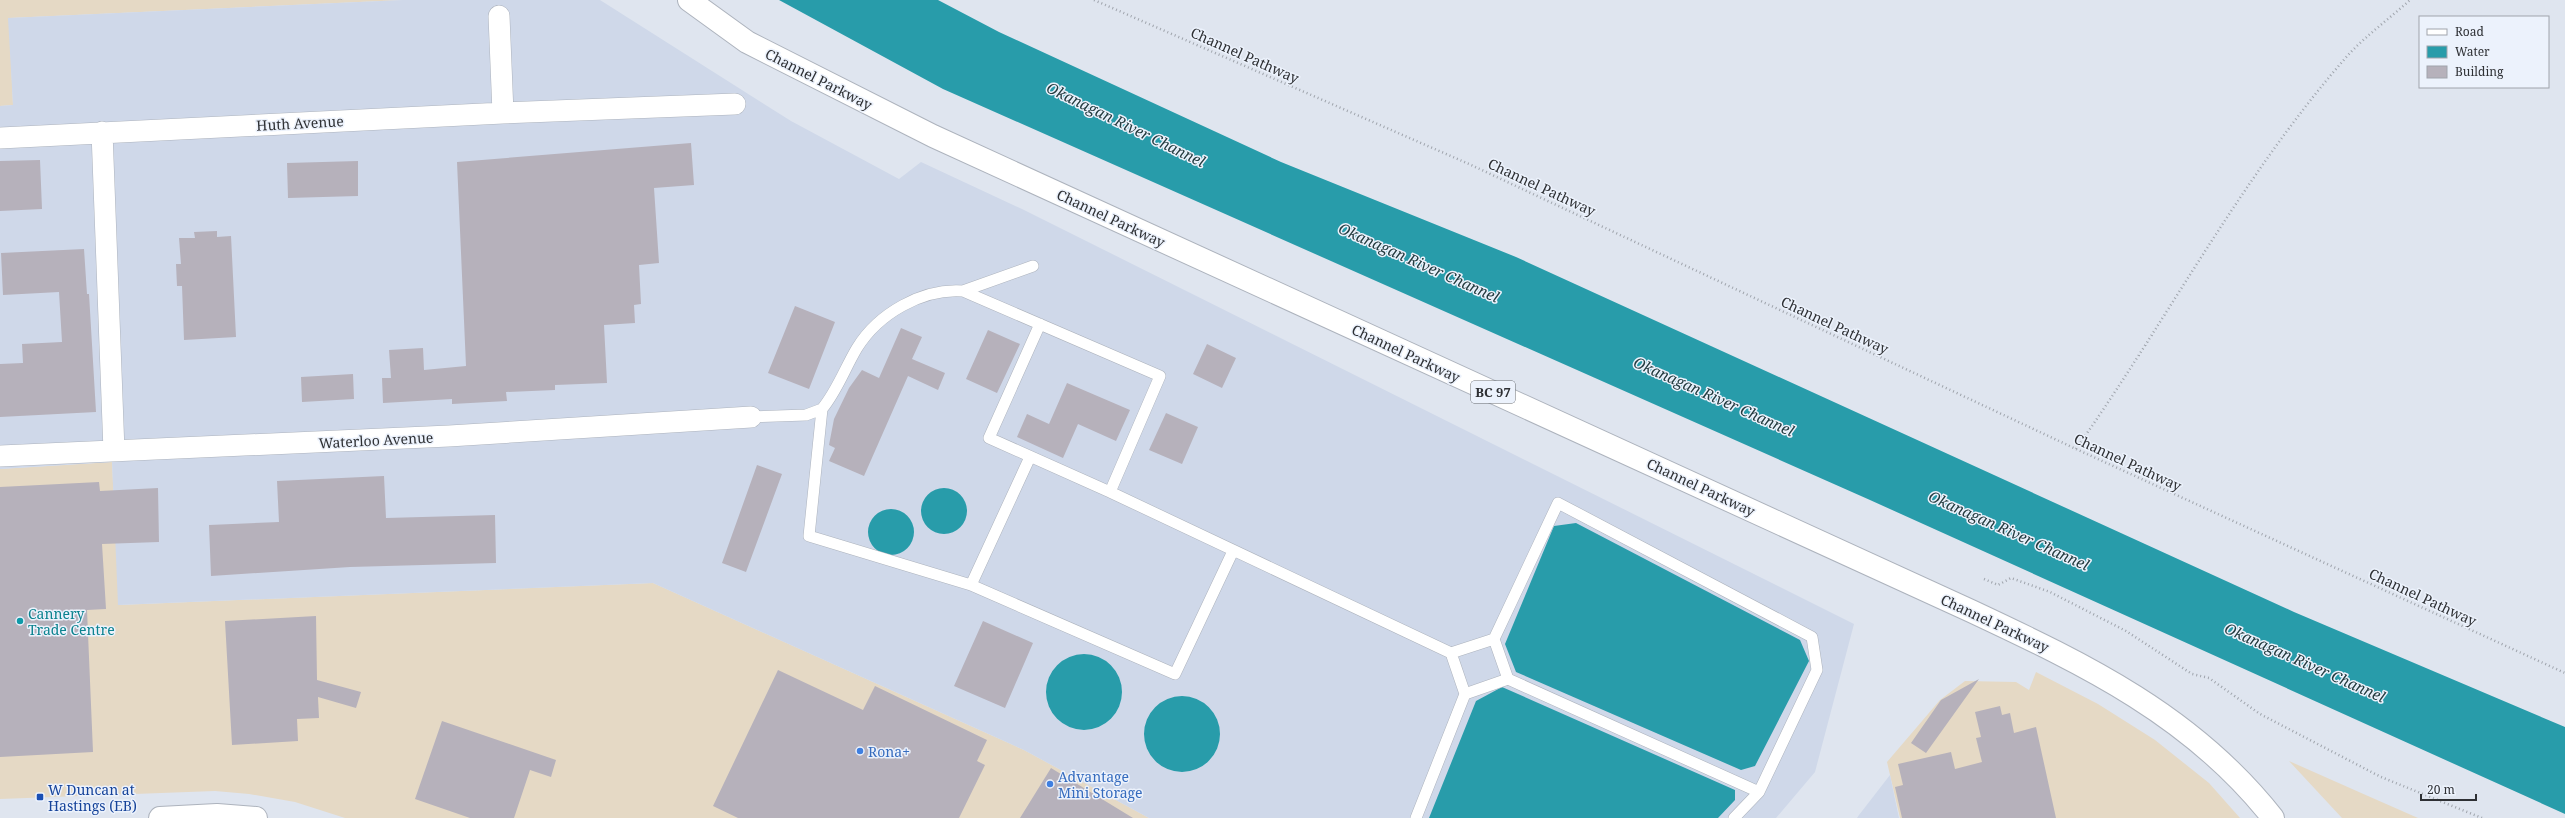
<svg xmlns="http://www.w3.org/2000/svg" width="2565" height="818" font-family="'Noto Serif',serif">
<rect width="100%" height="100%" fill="#dfe5ef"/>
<path fill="#e5d9c5" d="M0,0H403L9,18L13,105L0,106Z
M112,462L119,605L653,583L1024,750L1149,818H345L295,802L249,794L215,791L0,799V469Z
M2036,672L2098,704L2155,740L2209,783L2240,818H1900L1887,762L1940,700L1965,681L2016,682L2029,690Z
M2289,761L2368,796L2418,818H2342Z"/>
<path fill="#cfd8e9" d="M403,0H600L791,121L899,179L921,162L1022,209L1854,624L1815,772L1776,818H1149L1024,750L653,583L118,605L112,462L0,469V106L13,105L8,18Z
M1890,775L1899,818H1857L1859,815Z"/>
<path fill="#289caa" d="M779,0H938L999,32L1281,162L1516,257L2294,612L2565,727V814L1870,500L943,89Z
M921 511a23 23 0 1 1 46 0a23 23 0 1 1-46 0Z
M868 532a23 23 0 1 1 46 0a23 23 0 1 1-46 0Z
M1576,523L1800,640L1809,661L1755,766L1741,770L1516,672L1505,644L1554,526Z
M1046 692a38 38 0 1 1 76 0a38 38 0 1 1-76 0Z
M1502,687L1735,790V800L1718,818H1429L1476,701Z
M1144 734a38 38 0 1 1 76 0a38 38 0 1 1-76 0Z"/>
<path fill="#b6b1bb" d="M691,143L694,185L654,188L659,263L639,265L641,304L634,305L635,323L604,325L607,383L555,385V390L506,392L507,401L452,404V399L383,403L382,378H391L389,350L423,348L424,370L466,366L457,162Z
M40,160L42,209L0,211V161Z
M358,161V196L288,198L287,163Z
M217,231V237L231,236L236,337L184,340L182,286H177L176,264H181L179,238H195L194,232Z
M84,249L87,294H89L96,412L0,417V364L23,363L22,344L62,342L59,292L3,295L1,253Z
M795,306L835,322L809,389L768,373Z
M901,328L922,337L912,359L945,373L938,390L908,376L864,476L829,461L835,448L829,445L834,419L849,388L862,370L879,378Z
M988,330L1020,344L997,393L966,379Z
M1207,344L1236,358L1222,388L1193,374Z
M353,374L354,399L302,402L301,377Z
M1067,383L1130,410L1116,441L1078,424L1063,458L1017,437L1027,414L1049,424Z
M1166,413L1198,427L1182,464L1149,450Z
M757,465L782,474L746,572L722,563Z
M384,476L386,518L495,515L496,563L350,567L211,576L209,525L279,522L277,481Z
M99,482L100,491L158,488L159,542L102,544L106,609L87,610L93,752L0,757V487Z
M316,616L317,680L361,692L356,708L318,697L319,718L297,719L298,741L232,745L225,621Z
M983,621L1033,643L1005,708L954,686Z
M778,670L863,710L875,686L987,740L977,761L985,765L959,818H738L713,806Z
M1979,679L1926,753L1911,743L1941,700Z
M2000,706L2002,715L2010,713L2014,733L2036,727L2056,818H1902L1895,787L1903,785L1898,764L1951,752L1955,769L1982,762L1976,738L1981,737L1975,712Z
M442,721L556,760L551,777L530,770L514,818H470L415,799Z
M1051,768L1133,818H1020Z"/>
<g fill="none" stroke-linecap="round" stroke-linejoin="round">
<defs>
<path id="service" d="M963,291L1033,266
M1040,324L989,438L1110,492
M822,409L809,536L971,585L1175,674L1233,551
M751,417L806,415L822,409C837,391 845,368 857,348C878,314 922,288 963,291L1160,376L1110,492L1451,653L1465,694L1416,818
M971,585L1030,457
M1451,653L1494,639
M1508,679L1494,639L1558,503L1812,637L1817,670L1759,792
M1465,694L1508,679L1759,792L1734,818"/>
<path id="minor" d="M503,113L735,104
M102,132L114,451
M0,138L503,113L499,16
M0,456L449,436L751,417"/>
<path id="tertiary" d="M160,818L217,815L256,818"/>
<path id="trunk" d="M689,0L747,42L933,136L1971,611C2086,665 2193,716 2273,818"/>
</defs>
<use href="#service" stroke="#adb3bd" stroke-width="12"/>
<use href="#minor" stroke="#adb3bd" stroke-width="22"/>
<use href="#tertiary" stroke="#adb3bd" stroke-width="24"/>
<use href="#trunk" stroke="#adb3bd" stroke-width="24"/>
<path stroke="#9fa4ac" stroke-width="2.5" stroke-dasharray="1 3" stroke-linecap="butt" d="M1094,0L1469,164L2076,449L2565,673
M2076,449C2168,319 2243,174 2349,54C2367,35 2390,18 2410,0
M1984,579L1998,585L2011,578L2050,592L2126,631L2192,674L2209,678L2260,714L2381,777L2482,818"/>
<use href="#service" stroke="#fff" stroke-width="11"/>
<use href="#minor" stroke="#fff" stroke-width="21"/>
<use href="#tertiary" stroke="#fff" stroke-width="22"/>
<use href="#trunk" stroke="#fff" stroke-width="22"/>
</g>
<circle fill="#0f9aa8" stroke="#ecf2fc" stroke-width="1.5" cx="20" cy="621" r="4"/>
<g fill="#3f7fe0" stroke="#ecf2fc" stroke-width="1.5">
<circle cx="860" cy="751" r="4"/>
<circle cx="1050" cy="784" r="4"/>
</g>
<rect fill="#1a4fb4" stroke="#ecf2fc" stroke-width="1.5" x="36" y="793" width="8" height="8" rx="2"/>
<g text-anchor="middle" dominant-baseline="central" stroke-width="3" stroke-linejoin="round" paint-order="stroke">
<rect fill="#ecf2fc" stroke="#676a70" stroke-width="1" x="1471" y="381" width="44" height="22" rx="3"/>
<g font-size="13" font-weight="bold" fill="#2e3034">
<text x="1493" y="392">BC 97</text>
</g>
<g font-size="14" fill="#2e3034" stroke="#ecf2fc">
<text transform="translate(1245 55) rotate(24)">Channel Pathway</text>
<text transform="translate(819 79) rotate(27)">Channel Parkway</text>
<text transform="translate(300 123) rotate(-3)">Huth Avenue</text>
<text transform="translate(1542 187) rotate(25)">Channel Pathway</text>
<text transform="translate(1111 218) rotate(25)">Channel Parkway</text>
<text transform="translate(1835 325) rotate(25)">Channel Pathway</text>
<text transform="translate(1406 353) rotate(25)">Channel Parkway</text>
<text transform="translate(376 440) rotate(-3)">Waterloo Avenue</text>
<text transform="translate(2128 462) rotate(25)">Channel Pathway</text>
<text transform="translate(1701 487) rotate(25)">Channel Parkway</text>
<text transform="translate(2423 597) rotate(25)">Channel Pathway</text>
<text transform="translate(1995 623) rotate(25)">Channel Parkway</text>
</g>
<g font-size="14" fill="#0d838f" stroke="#ecf2fc" text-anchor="start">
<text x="28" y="613">Cannery<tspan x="28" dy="16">Trade Centre</tspan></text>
</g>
<g font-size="14" fill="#366cbe" stroke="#ecf2fc" text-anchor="start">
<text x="868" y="751">Rona+</text>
<text x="1058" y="776">Advantage<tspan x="1058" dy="16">Mini Storage</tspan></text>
</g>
<g font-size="14" fill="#164399" stroke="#ecf2fc" text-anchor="start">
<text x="48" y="789">W Duncan at<tspan x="48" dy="16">Hastings (EB)</tspan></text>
</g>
<g font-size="15" font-style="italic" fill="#243c40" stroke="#ecf2fc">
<text transform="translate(1126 124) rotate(26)">Okanagan River Channel</text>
<text transform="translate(1419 262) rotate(24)">Okanagan River Channel</text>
<text transform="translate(1714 396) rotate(24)">Okanagan River Channel</text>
<text transform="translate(2009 530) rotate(24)">Okanagan River Channel</text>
<text transform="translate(2305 662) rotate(24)">Okanagan River Channel</text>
</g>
</g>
<rect x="2419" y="16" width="130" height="72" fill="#ecf2fc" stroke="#a0a4ac"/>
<rect x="2427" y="29" width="20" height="6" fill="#ffffff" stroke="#a0a4ac"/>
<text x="2455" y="36" font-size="12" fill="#2e3034">Road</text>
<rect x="2427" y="46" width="20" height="12" fill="#289caa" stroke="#a0a4ac"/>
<text x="2455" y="56" font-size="12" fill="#2e3034">Water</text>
<rect x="2427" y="66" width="20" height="12" fill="#b6b1bb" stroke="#a0a4ac"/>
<text x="2455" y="76" font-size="12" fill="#2e3034">Building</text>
<path d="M2421 794v6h55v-6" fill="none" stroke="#2e3034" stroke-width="2"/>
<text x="2427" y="794" font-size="12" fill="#2e3034" stroke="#ecf2fc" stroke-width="3" paint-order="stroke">20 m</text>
</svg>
